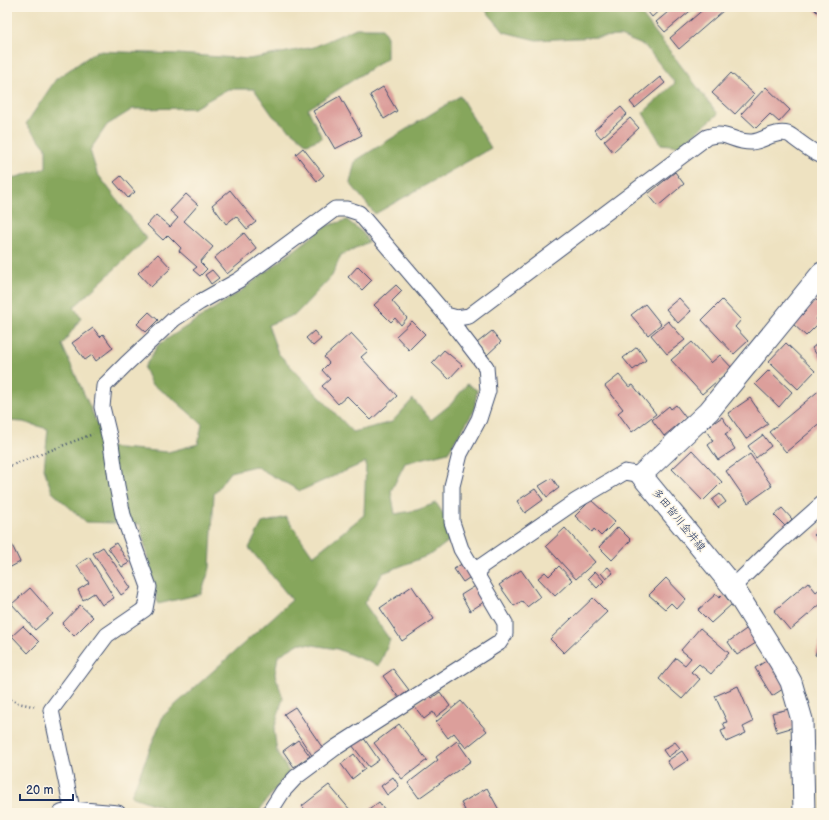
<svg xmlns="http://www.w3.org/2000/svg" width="829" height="820" font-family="'Balsamiq Sans','Klee One',sans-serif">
<rect width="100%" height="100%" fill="#fcf5e5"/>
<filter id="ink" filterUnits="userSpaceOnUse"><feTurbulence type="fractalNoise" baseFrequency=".025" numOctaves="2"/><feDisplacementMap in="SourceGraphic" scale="8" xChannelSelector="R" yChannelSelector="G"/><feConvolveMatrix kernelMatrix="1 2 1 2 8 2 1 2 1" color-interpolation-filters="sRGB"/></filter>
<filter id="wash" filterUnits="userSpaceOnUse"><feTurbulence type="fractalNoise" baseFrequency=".012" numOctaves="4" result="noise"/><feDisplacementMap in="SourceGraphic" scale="16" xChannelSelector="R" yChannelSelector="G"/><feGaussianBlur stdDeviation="0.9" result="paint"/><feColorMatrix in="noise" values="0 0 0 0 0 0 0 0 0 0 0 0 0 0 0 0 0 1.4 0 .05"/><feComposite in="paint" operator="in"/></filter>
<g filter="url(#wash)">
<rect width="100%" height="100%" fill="#eee2c1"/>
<path fill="#86a65b" stroke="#506a5c" d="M483,7H636L718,114L680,146L661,144L643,113L675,83L645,46L620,36L536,40L504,32Z
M356,28H382L387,37V58L308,109L322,138L307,144L273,116L254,89H228L194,108L133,109L107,125L90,150L97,173L147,239L74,307L81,318L62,345L94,416L106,447L168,452L198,444L202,424L171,397L151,384L144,368L158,345L241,291L326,226L347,220L363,233L368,242L341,255L332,276L296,314L268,325L278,353L353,432L392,422L413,399L431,420L451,404L467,384L477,390L474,411L448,452L405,463L391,491L395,514L417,510L436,503L445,516L449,541L432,554L383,573L364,603L390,640L379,666L337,649L300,643L278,656L275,674L283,698L274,730L277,752L289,772L265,802L258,813H178L131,796L163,716L292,600L249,548L262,523L286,517L313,556L364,515L366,462L300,491L255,466L230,472L214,494L210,568L201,594L158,604L140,524L86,522L52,492L44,469L48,429L23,422L7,421V180L46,168V148L26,124L56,79L97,51L178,54L249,59L314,47Z
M460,96L491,148L375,214L350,183L355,161Z"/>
<g id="blocks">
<path fill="#dc9f9b" d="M644,7H663L652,17Z
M674,7H695L665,32L656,22Z
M706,7H721L724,10L679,49L670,38Z
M812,7H822V17Z
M731,73L754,94L735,114L712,93Z
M660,77L665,83L635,108L630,102Z
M383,87L397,111L384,119L370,95Z
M766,87L790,110L779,122L770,114L756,128L741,114Z
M340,96L362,135L335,149L313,111Z
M621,107L627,114L601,138L594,130Z
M630,118L639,128L613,152L604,141Z
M303,148L324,175L317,181L296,154Z
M675,172L684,184L658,206L648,194Z
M121,176L135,192L128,198L114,182Z
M230,190L256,222L247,229L236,216L226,224L212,205Z
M186,194L198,205L184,221L213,247L200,262L207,269L200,276L193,270L197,267L179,251L181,248L168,235L163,240L147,225L156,215L170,227L178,218L170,211Z
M244,233L257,249L227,274L214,258Z
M158,254L171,268L151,287L138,273Z
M358,266L372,280L362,290L348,277Z
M212,270L219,278L211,284L205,275Z
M396,285L402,291L392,301L407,318L401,325L395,318L391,322L374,305Z
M822,295V313L816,319L820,322L806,336L793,324Z
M679,298L691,311L678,323L666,309Z
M722,300L741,320L735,327L748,341L734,354L702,320Z
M645,304L661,324L648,335L631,315Z
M149,312L158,320L146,332L137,324Z
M412,321L425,334L409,350L396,336Z
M668,321L685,340L667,354L651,335Z
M93,328L100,337L103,334L113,348L96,361L92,355L85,360L72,343Z
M314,331L321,339L313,346L306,338Z
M492,331L501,342L487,355L477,343Z
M351,333L368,351L361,357L397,396L371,420L347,396L338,404L322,386L330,379L322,370L329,363L324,357Z
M822,340V362L812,348Z
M692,342L711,363L720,355L732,368L702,394L671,360Z
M786,343L815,371L798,389L769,361Z
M637,347L646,360L633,370L623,358Z
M444,350L462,365L449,379L432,363Z
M769,370L792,392L779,407L755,384Z
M619,375L629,387L633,385L656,414L632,432L618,413L623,409L605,386Z
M822,388V422L786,452L769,432Z
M750,398L768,424L746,439L728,413Z
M676,405L686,418L664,436L652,420L669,406L671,409Z
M722,417L731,430L725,434L735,449L718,460L708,445L713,441L705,429Z
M763,435L771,446L756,458L748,446Z
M692,450L722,482L703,501L672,469Z
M750,454L772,486L748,503L726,471Z
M552,478L559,488L547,497L539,486Z
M535,489L543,500L525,513L517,501Z
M720,494L726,502L718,508L712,500Z
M591,500L615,522L601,536L594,529L592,532L575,516Z
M782,508L792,519L785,526L774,515Z
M618,527L631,540L612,560L599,547Z
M565,528L595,562L576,579L546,546Z
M822,528V543L814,535Z
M116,543L129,563L122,567L108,548Z
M12,545L20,562L7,569V547Z
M103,547L131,588L121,595L93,553Z
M89,557L114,598L102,605L94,593L83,600L78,590L89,583L77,565Z
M463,563L472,576L463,582L454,569Z
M559,566L572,580L555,596L538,578L545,572L549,576Z
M608,567L613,573L606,579L601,573Z
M521,570L540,597L527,607L522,601L514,606L499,585Z
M595,571L604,581L597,588L588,578Z
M666,578L686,599L677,609L671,603L665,609L649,595Z
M808,582L816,592L822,587V603L790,630L774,611Z
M477,585L487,600L470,611L461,595Z
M412,586L434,619L402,641L380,608Z
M30,588L53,614L35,630L12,604Z
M716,594L719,598L723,594L732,604L711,623L698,610Z
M593,598L607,612L564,653L550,639Z
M80,605L93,617L74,636L62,624Z
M23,626L39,642L28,653L12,636Z
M749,627L759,641L737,655L728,642Z
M700,628L729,653L711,674L699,664L691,672L700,679L682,699L659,679L676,658L685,665L691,658L681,650Z
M822,637V657L815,655Z
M769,659L786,687L772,696L755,668Z
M393,669L409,690L399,698L383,676Z
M738,686L753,722L743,727L746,733L726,742L721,731L726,729L723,723L727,722L715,696Z
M440,692L450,706L436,717L433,712L424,719L414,706L430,694L432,698Z
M461,701L487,731L466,748L454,733L448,738L436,722Z
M295,707L324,750L313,757L284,714Z
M789,709L794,727L777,732L772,713Z
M399,724L427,760L402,779L374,743Z
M363,737L379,760L369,767L352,745Z
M298,740L310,756L294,767L283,751Z
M457,741L471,761L419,798L408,783L438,760L436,757Z
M675,742L680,748L668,757L663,750Z
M682,751L688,760L673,770L667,761Z
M354,754L365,769L352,779L341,764Z
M393,777L399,786L387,795L381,786Z
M329,785L351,811L349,813H308L302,806Z
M487,788L499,810L494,813H462L461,812L465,810L461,803Z
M379,802L387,813H365Z"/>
</g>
</g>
<g filter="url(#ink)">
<use href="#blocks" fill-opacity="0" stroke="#3b4a6d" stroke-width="1"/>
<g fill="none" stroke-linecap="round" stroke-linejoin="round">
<defs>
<path id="minor" d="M446,315L486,367L488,391L479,419L460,454L452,486V522L461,549L478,577
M733,587L780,541L822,504
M72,809L51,710L107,635L145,609L149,587L123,515L117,486L111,444L102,407L104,386L126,364L174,319L200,302L239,280L335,209H347L359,213L446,315L457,318L469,316L707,137C727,130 733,143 752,142C764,141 775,130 788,134C791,135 795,139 798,141C806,147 813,152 822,156
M61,813L72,809L118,813
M269,813L283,791L296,777L335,748L499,643L505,634V623L478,577L480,567L576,501L625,472L641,475"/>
<path id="secondary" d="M804,813L802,720L791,682L780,662L733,587L641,475L709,411L822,273"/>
</defs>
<use href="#minor" stroke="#3b4a6d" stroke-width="17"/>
<use href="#secondary" stroke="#3b4a6d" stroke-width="23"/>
<path stroke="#3b4a6d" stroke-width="2.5" stroke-dasharray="1 3" stroke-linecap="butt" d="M7,467L93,434
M7,697L18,703L37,707"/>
<use href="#minor" stroke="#fff" stroke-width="15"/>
<use href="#secondary" stroke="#fff" stroke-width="21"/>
</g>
</g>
<g text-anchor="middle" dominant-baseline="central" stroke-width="3" stroke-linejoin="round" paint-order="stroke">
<g font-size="11" fill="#1b2f5e" stroke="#fcf5e5">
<text transform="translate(679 520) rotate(51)">多田皆川金井線</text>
</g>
</g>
<rect width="829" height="820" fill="none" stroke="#fcf5e5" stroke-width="24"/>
<path d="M20 794v6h53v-6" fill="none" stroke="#1b2f5e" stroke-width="2"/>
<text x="26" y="794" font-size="12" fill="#1b2f5e" stroke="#fcf5e5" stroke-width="3" paint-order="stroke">20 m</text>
</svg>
